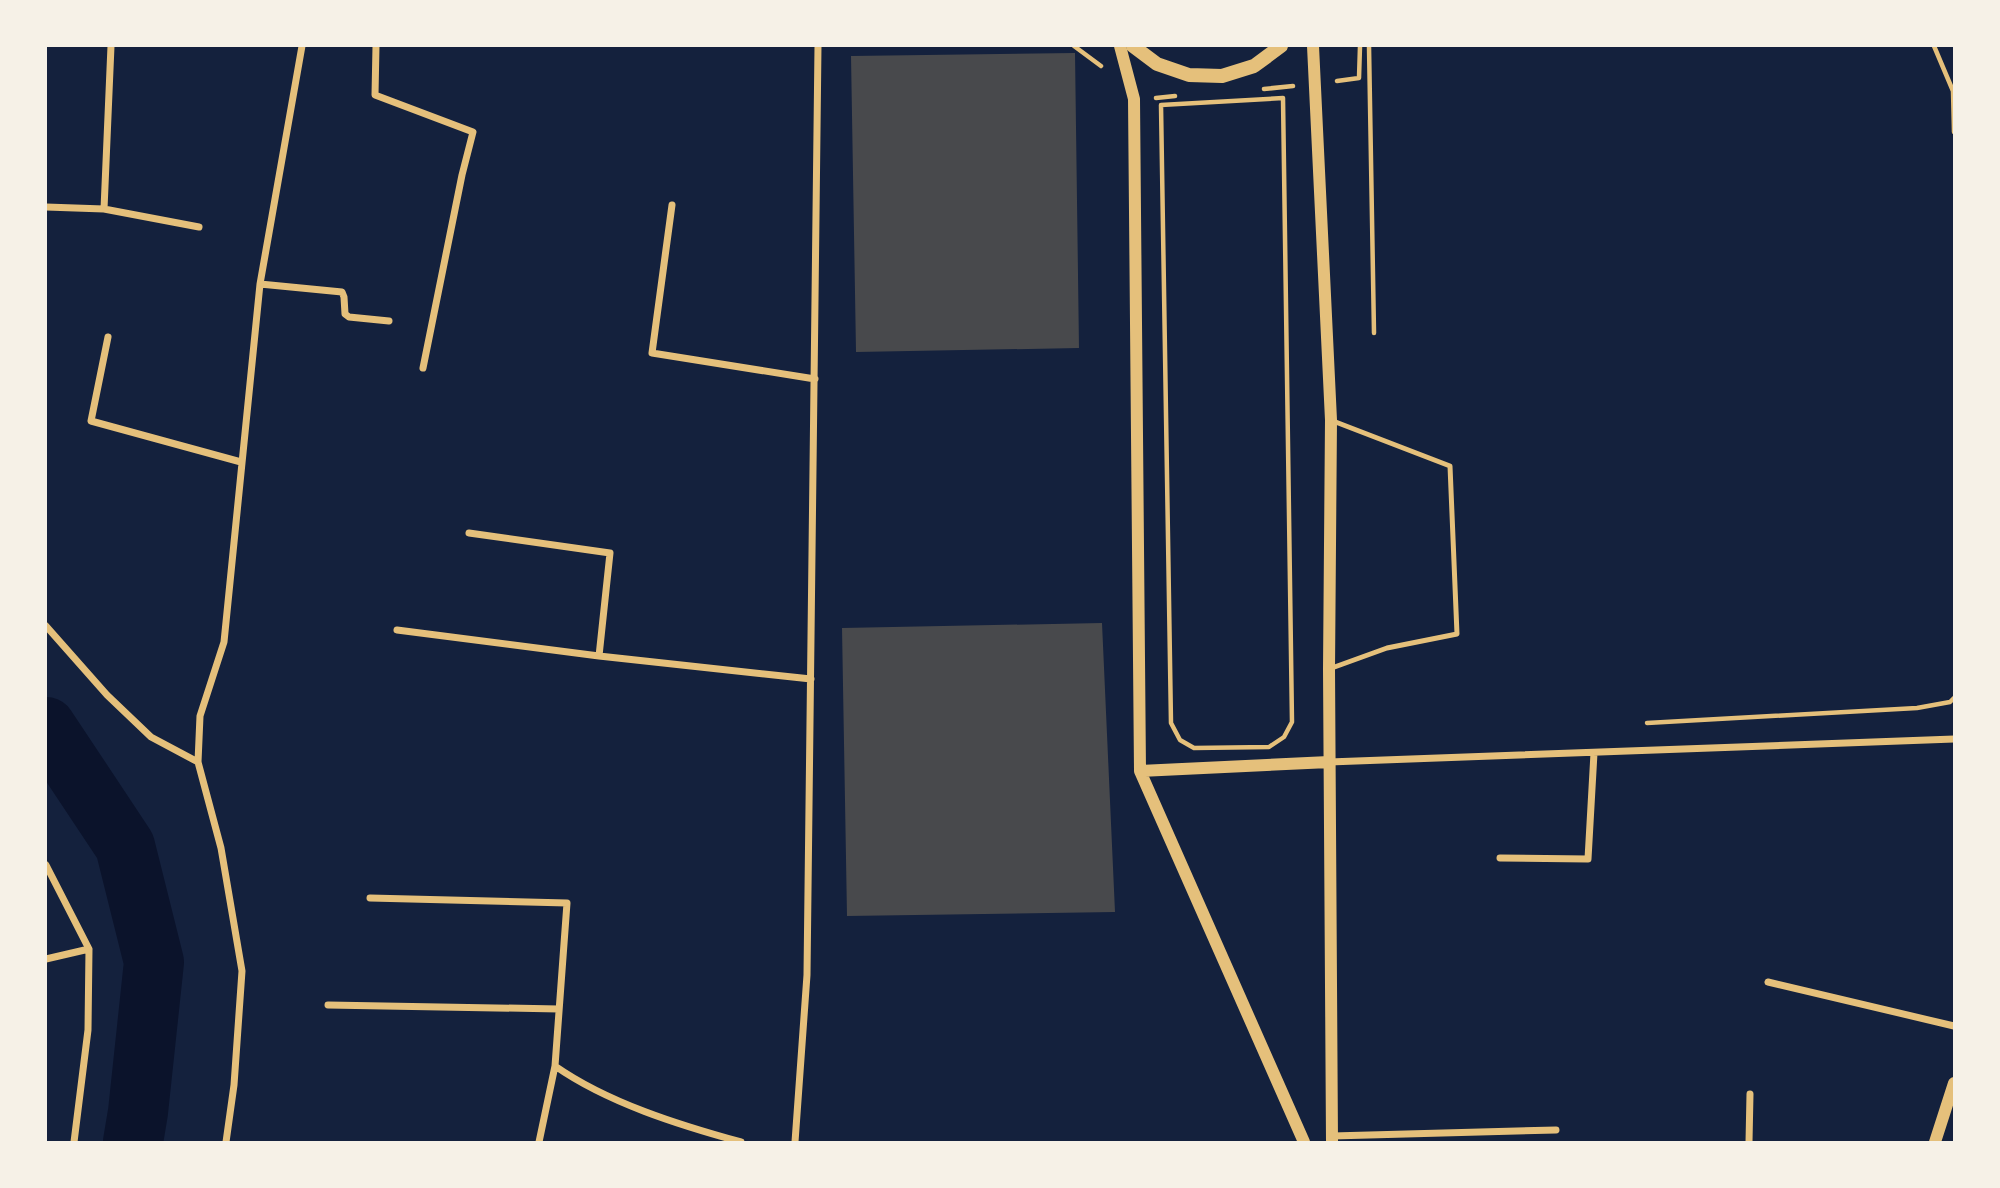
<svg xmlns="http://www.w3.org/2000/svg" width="2000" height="1188" font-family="Manrope,sans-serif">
<rect width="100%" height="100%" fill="#14213d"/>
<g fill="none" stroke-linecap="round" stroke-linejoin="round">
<path stroke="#0b132b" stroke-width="60" d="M46,727L125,846L154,962L138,1112L133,1142"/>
</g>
<path fill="#48494c" d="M1075,53L1079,348L856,352L851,56Z
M1102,623L1115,912L847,916L842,628Z"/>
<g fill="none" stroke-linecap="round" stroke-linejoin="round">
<path stroke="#e5c07b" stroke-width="4.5" d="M1074,46L1101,66
M1369,46L1374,333
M1934,46L1953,91L1954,132
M1337,81L1359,78L1360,46
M1264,89L1293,86
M1156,98L1175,96
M1283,98L1292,722L1284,737L1269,747L1194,748L1180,740L1171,723L1161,105Z
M1647,723L1917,708L1950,702L1954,698"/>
<path stroke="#e5c07b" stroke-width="5" d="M1329,669L1387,648L1457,634L1450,466L1333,421"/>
<path stroke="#e5c07b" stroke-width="7" d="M376,46L375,95L473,132L462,175L423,368
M672,205L652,353L815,379
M46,207L104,209L111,46
M104,209L199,227
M260,284L342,292L344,297L345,314L349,317L389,321
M108,337L91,421L241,462
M469,533L610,553L599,656
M46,626L107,695L151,737L198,762
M397,630L599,656L811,679
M1329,762L1954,739
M1500,858L1588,859L1594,753
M46,865L89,949L88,1030L74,1142
M370,898L567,903L555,1066C608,1103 679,1125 741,1142
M46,959L89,949
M1768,982L1954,1026
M328,1005L559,1009
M1332,1136L1556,1130
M226,1142L234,1085L242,971L221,848L198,762L200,716L224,642L260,284L302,46
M539,1142L555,1066
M795,1142L807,975L818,46
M1749,1142L1750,1094"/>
<path stroke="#e5c07b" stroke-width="12" d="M1120,46L1134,99L1140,771L1304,1142
M1313,46L1331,420L1329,669L1332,1142
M1140,771L1329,762
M1935,1142L1954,1083"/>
<path stroke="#e5c07b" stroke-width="14" d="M1133,46L1157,64L1189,75L1222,76L1254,66L1281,46"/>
</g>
<rect width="2000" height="1188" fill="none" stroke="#f6f1e7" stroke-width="94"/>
</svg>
